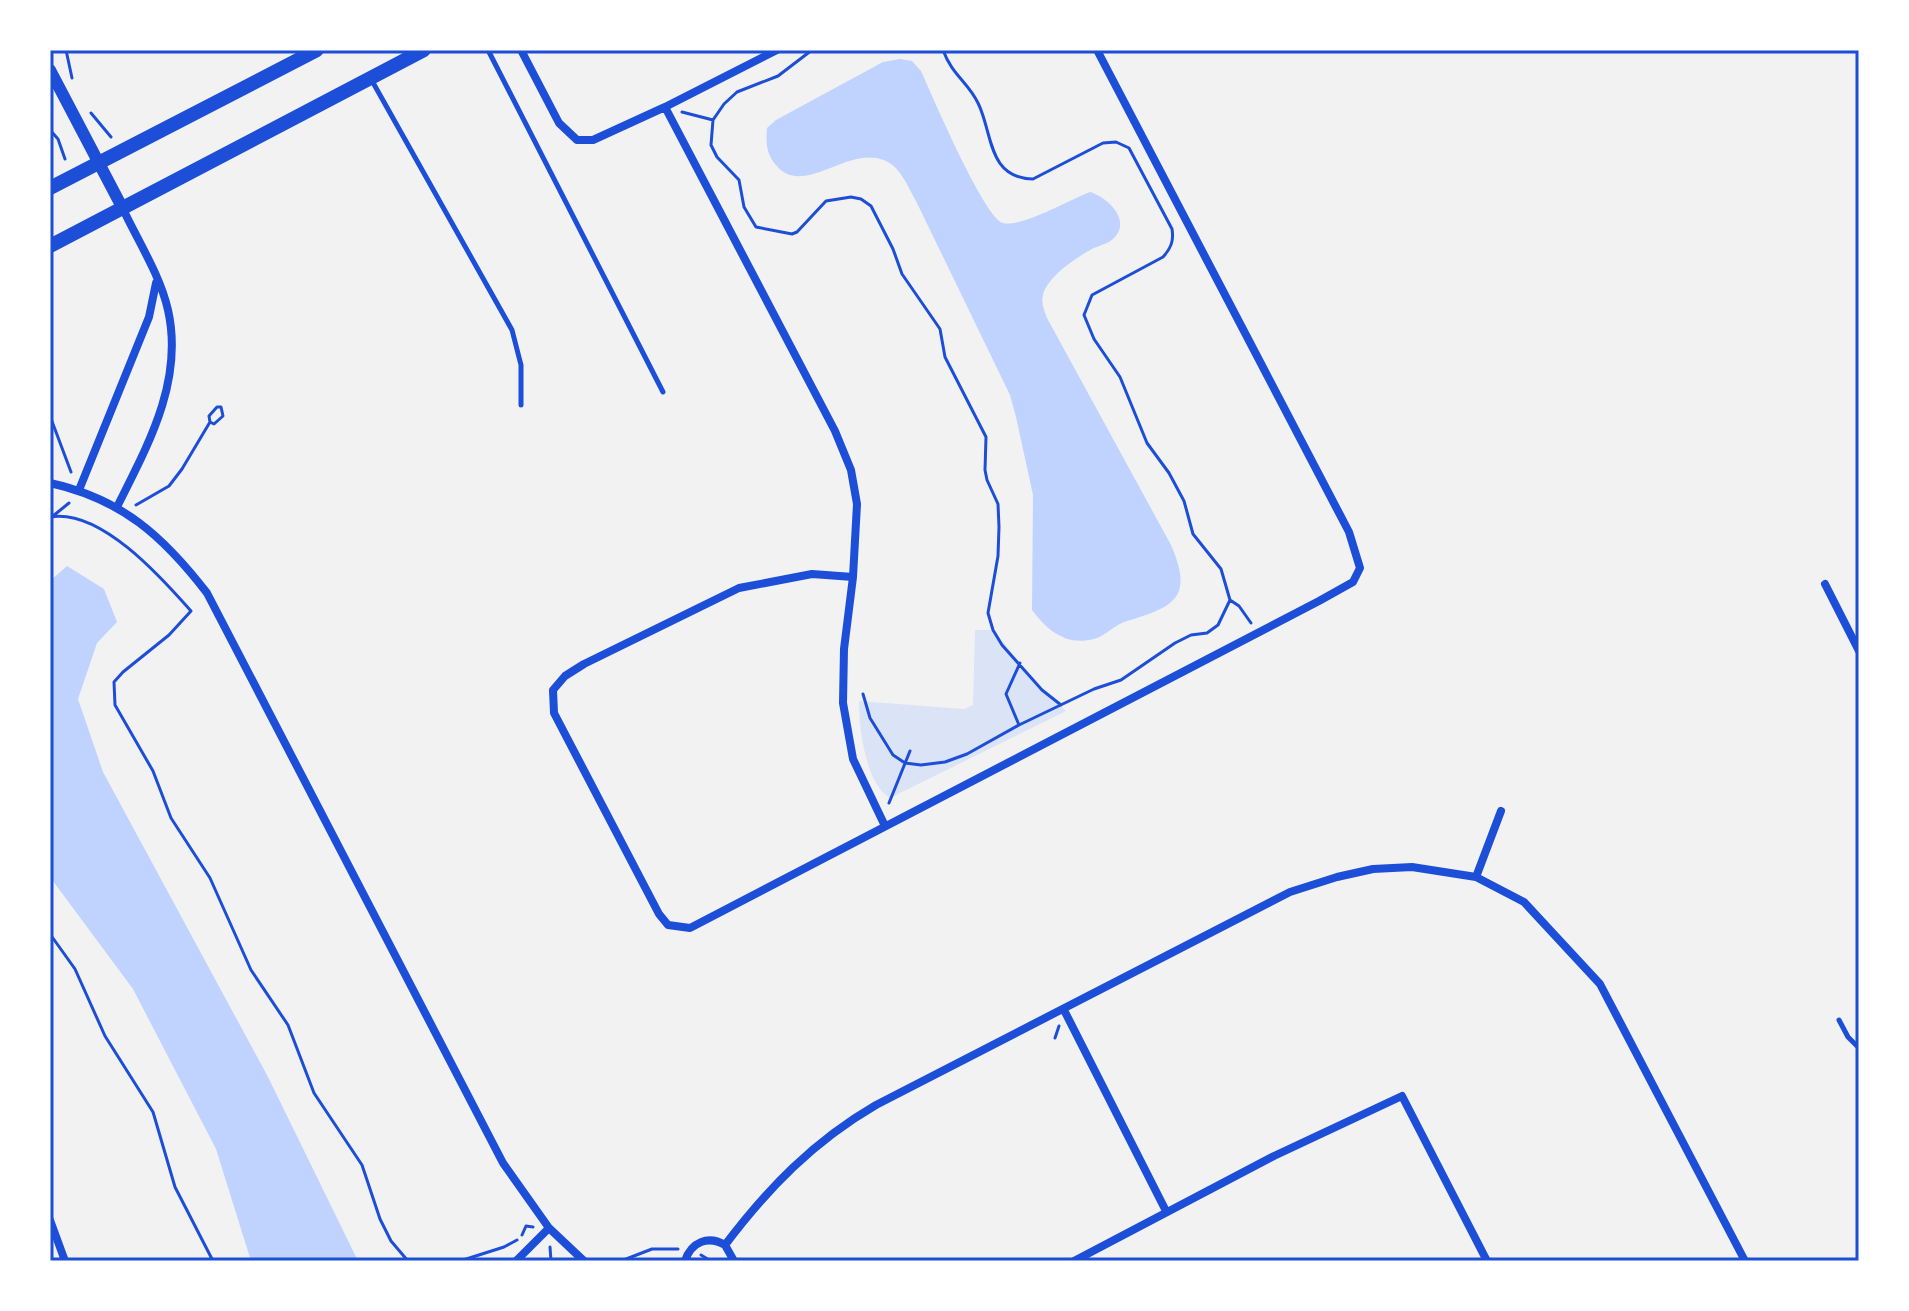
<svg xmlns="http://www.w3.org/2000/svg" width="1909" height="1311" font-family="Signika,sans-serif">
<rect width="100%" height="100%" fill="#f2f2f2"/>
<path fill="#dbe4f7" d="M975,630H993L1042,690L1066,711L890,798C865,783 859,728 859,701L964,709L973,705Z"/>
<path fill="#bfd3fe" d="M900,59L912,61L921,71C932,95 984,218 1003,223C1021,228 1071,199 1090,192C1107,197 1132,220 1114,238C1110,243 1098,246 1092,249C1077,257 1047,277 1043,295C1041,303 1044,310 1047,318L1171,545C1194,598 1174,607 1127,621C1115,624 1106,636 1094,639C1066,646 1048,631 1032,610L1033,495L1016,417L1010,395L916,201C908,187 901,168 886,161C848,143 803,200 775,164C766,153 766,142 767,128L776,120L883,62Z
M67,566L104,589L117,622L97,643L78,699L103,772L268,1077L358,1261H251L216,1149L133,989L50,877V581Z"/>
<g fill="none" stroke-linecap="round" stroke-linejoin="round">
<path stroke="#1d4ed8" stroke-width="3" d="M66,50L72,78
M812,50L778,76L737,92L724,104L713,120L711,145L717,157L739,180L744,207L756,227L792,234L797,232L826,201L851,197L861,199L871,206L893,249L902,274L940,329L945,357L986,437L985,470L987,480L998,504L999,527L998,556L988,613L993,630L1002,645L1042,690L1061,705
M682,112L713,120
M91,113L111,137
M50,130L58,139L65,159
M50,379V392
M50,416L71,472
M136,505L169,486L182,469L210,422L209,416L217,407H221L223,416L214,424L210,422
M53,516L69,503
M50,517C100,508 161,577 191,611L169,635L123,672L114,682L115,705L153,771L171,818L210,878L251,970L288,1025L314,1093L362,1165L380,1219L391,1241L408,1261
M1230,600L1239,606L1251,623
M863,694L870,718L893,755L905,763L921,765L945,762L967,754L1019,725L1094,689L1121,680L1175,643L1191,635L1207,633L1218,625L1230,600L1221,569L1193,534L1184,501L1169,473L1147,443L1120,377L1094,339L1084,315L1092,295L1163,257C1171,248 1174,241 1172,229L1129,148L1116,142L1103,143L1033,179C987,178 993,133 978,103C968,82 952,75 943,50
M1019,725L1006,694L1020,663
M889,803L910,751
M50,934L75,969L105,1036L153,1112L175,1187L213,1261
M1055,1038L1059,1026
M522,1235L526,1226L533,1227
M550,1247L551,1261
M701,1255L711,1261
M460,1261L504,1247L517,1240
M621,1261L652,1249H678"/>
<path stroke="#1d4ed8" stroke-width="5" d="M488,50L663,392
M371,79L512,330L521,365V405
M1839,1020L1848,1037L1859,1048"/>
<path stroke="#1d4ed8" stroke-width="8" d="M521,50L559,123L577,140H593L665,107L777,50
M665,107L835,431L851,470L857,504L853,577L844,649L843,703L853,759L885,826
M50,483C122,499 163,536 207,593L503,1163L549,1228L584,1261
M79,490L149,317L156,283
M117,507C148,445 184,381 168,310C160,275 138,241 123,209
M853,577L812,574L739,588L584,664L565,676L553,690L554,713L659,914L668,925L690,928L1319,601L1353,582L1360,568L1349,532L1097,50
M1825,584L1859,651
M1476,877L1501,811
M1064,1010L1166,1211
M50,1220L65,1261
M725,1245C768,1188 814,1141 876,1105L1290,892L1337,877L1373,869L1412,867L1476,877L1524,902L1600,984L1745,1261
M516,1261L549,1228
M685,1261C691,1242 708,1235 725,1245L734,1261
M1074,1261L1274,1156L1402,1096L1487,1261"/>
<path stroke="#1d4ed8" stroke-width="12" d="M50,70L123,209"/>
<path stroke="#1d4ed8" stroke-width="14" d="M50,188L317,50
M50,246L424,50"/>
</g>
<rect width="1909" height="1311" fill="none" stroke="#ffffff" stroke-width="104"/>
<rect x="52" y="52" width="1805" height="1207" fill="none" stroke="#1d4ed8" stroke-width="3"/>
</svg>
